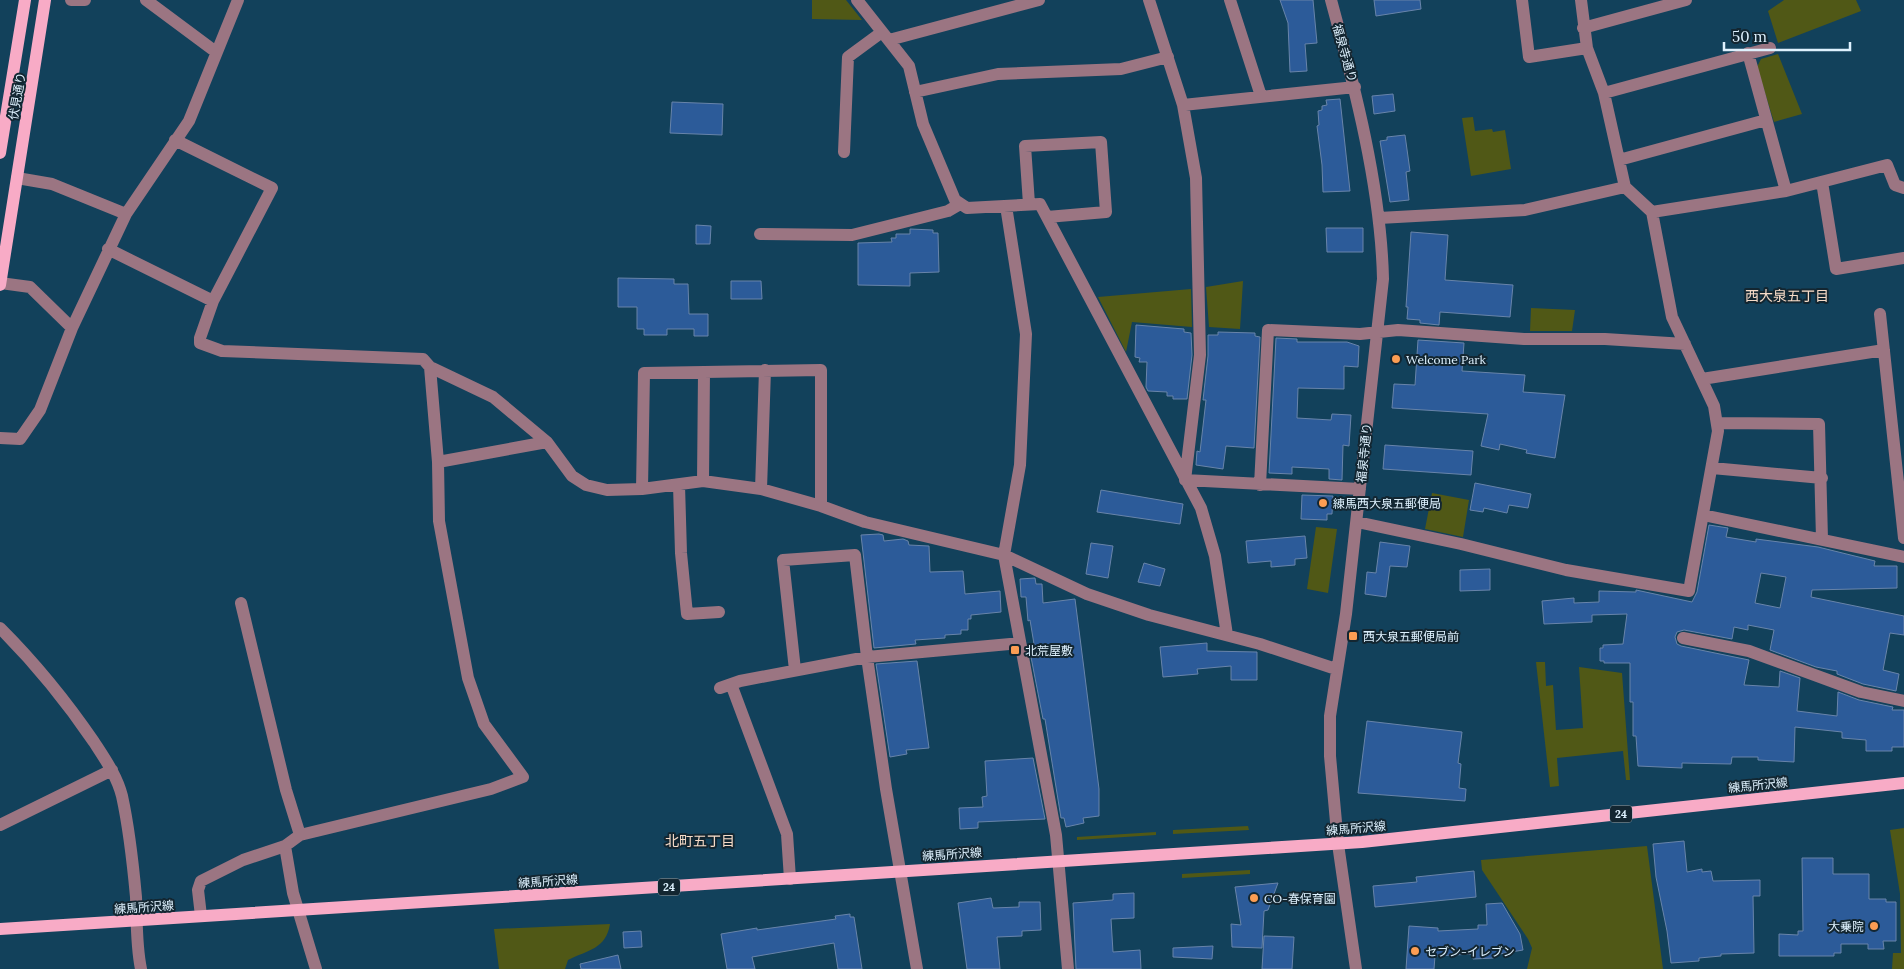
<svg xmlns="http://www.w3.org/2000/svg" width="1904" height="969" font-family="Lora,'Noto Sans JP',serif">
<rect width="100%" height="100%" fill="#12415b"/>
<path fill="#505816" d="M812,0H846L862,20L812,19Z
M1784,0H1856L1861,11L1778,43L1768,11Z
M1778,54L1802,114L1774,122L1757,67L1761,59Z
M1473,117L1475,131L1492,129L1493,132L1505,130L1511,169L1471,176L1462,118Z
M1243,281L1240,329L1209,327L1206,287Z
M1191,289L1192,327L1132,322L1126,352L1098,297Z
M1531,308L1575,310L1572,331H1530Z
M1432,493L1469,500L1463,537L1425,529Z
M1316,527L1337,529L1328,593L1307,589Z
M1536,662H1545L1546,686L1553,685L1556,730L1583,728L1579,667L1622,673L1630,780H1626L1623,751L1557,758L1559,786L1550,787Z
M1248,826L1249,830L1173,834V830Z
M1904,828V969H1892L1893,953H1901L1900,894L1890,830Z
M1156,832V835L1077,840V837Z
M1647,846L1663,969H1527L1532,948L1528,939L1482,870L1481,860Z
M1250,870V874L1182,878V874Z
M610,924C606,949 588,950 568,960L565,969H499L494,929Z"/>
<path fill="#2c5b99" stroke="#6884aa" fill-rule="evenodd" d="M1280,0H1313L1317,43L1305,44L1307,71L1290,72L1288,23Z
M1374,0H1420L1421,9L1376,16Z
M1393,94L1395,111L1374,114L1372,96Z
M1340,99L1350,191L1323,192L1322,165L1317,126L1319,125L1318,111L1322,110V106L1327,105L1326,100Z
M672,102L723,104L722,135L670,133Z
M1405,135L1410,171L1406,172L1409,200L1390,202L1380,141L1387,140V137Z
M696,225L711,226L710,244H696Z
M1326,228H1363V252H1327Z
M910,229L933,230V233H938L939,272L910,273V286L858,285V243L892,242L891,238H896V234H910Z
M1411,232L1448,235L1445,280L1513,285L1510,317L1440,312L1439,325L1420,323V320L1407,319L1408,307H1406Z
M618,278L674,279V284H688L689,314H708V336H694V329H667V335H644V329H637V307H618Z
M731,281H761L762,299H731Z
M1136,325L1184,329V332L1191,333L1192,355L1187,399H1173V396H1167V392L1148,391L1146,387L1147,362H1139L1140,358L1135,357Z
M1218,332L1255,333V336L1260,337L1254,448L1226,446L1223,469L1196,465L1197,451L1200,452L1206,400H1203L1208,356V335H1218Z
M1276,338L1297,339V342H1347L1359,346L1358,367L1344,366V389L1298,388L1297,418L1331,420L1332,414L1351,415L1349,446L1343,445L1342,480L1329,479V469L1292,467V474L1269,473Z
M1418,340L1464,343L1462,371L1525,375L1523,392L1565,395L1555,458L1526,453L1527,450L1500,444L1499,450L1481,446L1488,414L1392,408L1394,384L1415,385Z
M1385,445L1473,451L1471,475L1383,469Z
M1475,483L1531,494L1528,508L1509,505L1507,513L1484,508L1483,512L1470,510Z
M1101,490L1183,504L1180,524L1097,512Z
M1302,495L1333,496L1332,514H1327V520L1301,519Z
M1709,525L1728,528L1726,537L1756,542V539L1818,547L1875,561L1874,566H1897V588L1812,590L1811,597L1904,616V635L1890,633L1883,670L1899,674L1896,691L1863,684L1837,674V671L1816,667L1770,650L1774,630L1748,625V630L1734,627L1732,639L1684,630L1677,632L1675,637L1677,644L1681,646L1749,660L1744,685L1779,687L1780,671L1800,678L1797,711L1837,716L1838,692L1859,700L1893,707L1892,710H1904V747H1892V751H1866V740L1842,738V732L1795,727L1794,762L1758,760V757H1732L1731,764L1682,763V768L1638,766L1636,736H1633V702H1630V663H1604V661H1600V648H1603V645L1623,644L1627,614L1592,615V622L1544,624L1542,601L1574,598V603L1599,602V591L1636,592V590L1692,602L1697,592ZM1761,573L1786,577L1780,608L1755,603Z
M879,534L883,535L884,541L903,539L908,541L909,545L929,546L930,572L963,571L965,594L1000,591L1001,612L971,615V619H968V630H961V634L945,635V638L915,640L916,644L874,648L861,535Z
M1305,536L1307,558L1295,559V565L1271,567V561L1248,563L1246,541Z
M1380,542L1410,546L1407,567L1390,566L1386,597L1365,594L1367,572L1376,573Z
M1091,543L1113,546L1108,578L1086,574Z
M1144,563L1165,569L1160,586L1138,582Z
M1490,569V590L1460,591V570Z
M1035,578L1036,584H1042L1043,603L1075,599L1084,669L1099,789V816L1083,818L1084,823L1066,827L1064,818H1061L1045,719H1043L1031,657L1036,656L1030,620L1028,621L1026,597H1021L1020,579Z
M1207,643V651L1257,652V680H1231V666L1197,669L1198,674L1163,677L1160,647Z
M917,661L929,748L906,750L907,754L890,757L876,664Z
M1367,721L1462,732L1458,763L1461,764L1459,788L1466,789L1465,801L1358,793Z
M1033,758L1045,819L978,822V828L960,829L959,808L983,807L982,797L987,796L985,761Z
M1684,841L1687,872L1702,869V872L1711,871L1713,881L1760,880V896H1753L1754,953L1721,954V956L1699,958V961L1671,963L1667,931L1656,877L1653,844Z
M1802,858H1833V874H1869V899H1886V902H1896V941H1883L1884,949H1868V944H1841V953H1834V956H1779V934L1798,935V931H1803Z
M1474,871L1476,897L1375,907L1373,886L1417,882L1416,877Z
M1278,883L1268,910L1264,911L1262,948L1232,947L1231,924L1241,925L1235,887Z
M1134,893V918L1111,919L1113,952L1140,950L1141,969H1076L1073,903L1113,900V894Z
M991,898L993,908L1019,907V902H1040L1041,930L1022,931V936L997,937L1000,969H967L958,903Z
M1502,903L1520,934L1523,950L1494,955V958L1473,959V954L1435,956L1434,969H1406L1409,926L1438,928V931L1478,929V925H1487L1486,904Z
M850,914V917H854L862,969H838L834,943L752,957L755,969H727L721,934L757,928V930L836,919L835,916Z
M641,931L642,947L624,948L623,932Z
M1264,936L1294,937L1292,969H1262Z
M1213,946L1212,959L1173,957V948Z
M618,955L621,969H581L580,964Z"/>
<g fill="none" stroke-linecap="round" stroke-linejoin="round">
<path stroke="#9b7582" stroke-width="12" d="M71,0H85
M146,0L216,52
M857,0L909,66L923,124L955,200L967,208L1040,204L1201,508L1215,556L1227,635
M1149,0L1183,105L1196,178L1200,355L1185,480
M1230,0L1261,96
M1331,0C1355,88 1381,188 1383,279L1346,614L1330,716V756L1338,844L1356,969
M1522,0L1529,57L1587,48
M1583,28L1686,0
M889,40L1039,0
M1748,53L1786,191
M915,92L998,74L1121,69L1168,57
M1604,93L1770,48
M1183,105L1355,87
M175,140L272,188L213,301L200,338V343L222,351L423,359L430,367L493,397L547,442L572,476L586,485L607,490L642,489L703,481L761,489L821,506L865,522L1004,555L1087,594L1149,615L1260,644L1336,669
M844,152L848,57L882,32
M1619,160L1766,120
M17,178L52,184L126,214
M1822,182L1836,269L1904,258
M1029,204L1025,146L1101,142L1106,212L1047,217
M1006,206L1026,334L1020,465L1004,555L1056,835L1068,969
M1652,212L1786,191L1887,165L1895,185L1904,188
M1379,218L1525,210L1625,187
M760,234L852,235L948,211L960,204
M108,249L213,301
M0,283L30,287L72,328
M1880,314L1904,538
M1702,379L1884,350
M1717,423L1819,424L1822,539
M0,438L20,439L40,410L72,328L126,214L189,121L238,0
M438,462L547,442
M1712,468L1822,478
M1185,480L1360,489
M703,481L704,372
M679,485L681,553L687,614L719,612
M1260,485L1268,330L1360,334L1398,330L1524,339H1605L1685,344
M642,489L644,373L821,370V506
M761,489L765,370
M1703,515L1904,557
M1357,522L1461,544L1566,570L1689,591L1718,431L1714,406L1672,317L1652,212L1625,187L1604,93L1587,48L1581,0
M241,603L286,790L300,835
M0,628C35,663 66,701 94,742C105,759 117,776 122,796C129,828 133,864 136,897C137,922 136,945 141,969
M1683,638L1749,651L1861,692L1904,701
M731,684L787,834L790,879
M720,688L740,681L867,657L855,555L783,560L795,670
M0,825L112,770
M285,846L293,893L316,969
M201,916L198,890L201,881L243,860L285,846L300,835L491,789L523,777L484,724L468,678L439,521L438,462L430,367
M917,969L886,789L867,657L1020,643"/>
<path stroke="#f8abc6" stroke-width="12" d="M0,153L25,0
M0,285L45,0
M0,929L1362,842L1904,783"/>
</g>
<g fill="#fc9d53" stroke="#132631" stroke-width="2">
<circle cx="1396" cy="359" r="5"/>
<circle cx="1323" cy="503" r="5"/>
<rect x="1348" y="631" width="10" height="10" rx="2.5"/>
<rect x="1010" y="645" width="10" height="10" rx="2.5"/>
<circle cx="1254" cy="898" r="5"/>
<circle cx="1874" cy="926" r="5"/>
<circle cx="1415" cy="951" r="5"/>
</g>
<g text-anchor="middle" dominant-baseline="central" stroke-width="4" stroke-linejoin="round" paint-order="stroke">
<g fill="#132631" stroke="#a1b4c0" stroke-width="1">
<rect x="1610" y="805.5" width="22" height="17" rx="4"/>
<rect x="658" y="878.5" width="22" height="17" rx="4"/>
</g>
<g font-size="11" font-weight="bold" fill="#def1fe">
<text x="1621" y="814">24</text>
<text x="669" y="887">24</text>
</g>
<g font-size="12" fill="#def1fe" stroke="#132631">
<text transform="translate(1345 53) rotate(74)">福泉寺通り</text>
<text transform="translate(17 96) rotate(-80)">伏見通り</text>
<text transform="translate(1364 453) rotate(-84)">福泉寺通り</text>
<text transform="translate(1758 785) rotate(-6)">練馬所沢線</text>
<text transform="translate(1356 828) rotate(-5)">練馬所沢線</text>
<text transform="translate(952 854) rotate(-4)">練馬所沢線</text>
<text transform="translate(548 881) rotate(-4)">練馬所沢線</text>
<text transform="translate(144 907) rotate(-4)">練馬所沢線</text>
</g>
<g font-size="12" fill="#def1fe" stroke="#132631" text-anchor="start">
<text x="1406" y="359">Welcome Park</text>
<text x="1333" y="503">練馬西大泉五郵便局</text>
<text x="1363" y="636">西大泉五郵便局前</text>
<text x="1025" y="650">北荒屋敷</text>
<text x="1264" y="898">CO-春保育園</text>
<text x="1864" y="926" text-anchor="end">大乗院</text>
<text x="1425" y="951">セブン-イレブン</text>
</g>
<g font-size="14" fill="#f6dbc8" stroke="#132631">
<text x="1787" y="296">西大泉五丁目</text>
<text x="700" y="841">北町五丁目</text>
</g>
</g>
<path d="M1724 42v8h126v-8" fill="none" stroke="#def1fe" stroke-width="2.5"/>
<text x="1732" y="42" font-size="15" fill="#def1fe" stroke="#132631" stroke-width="4" paint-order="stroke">50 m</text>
</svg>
